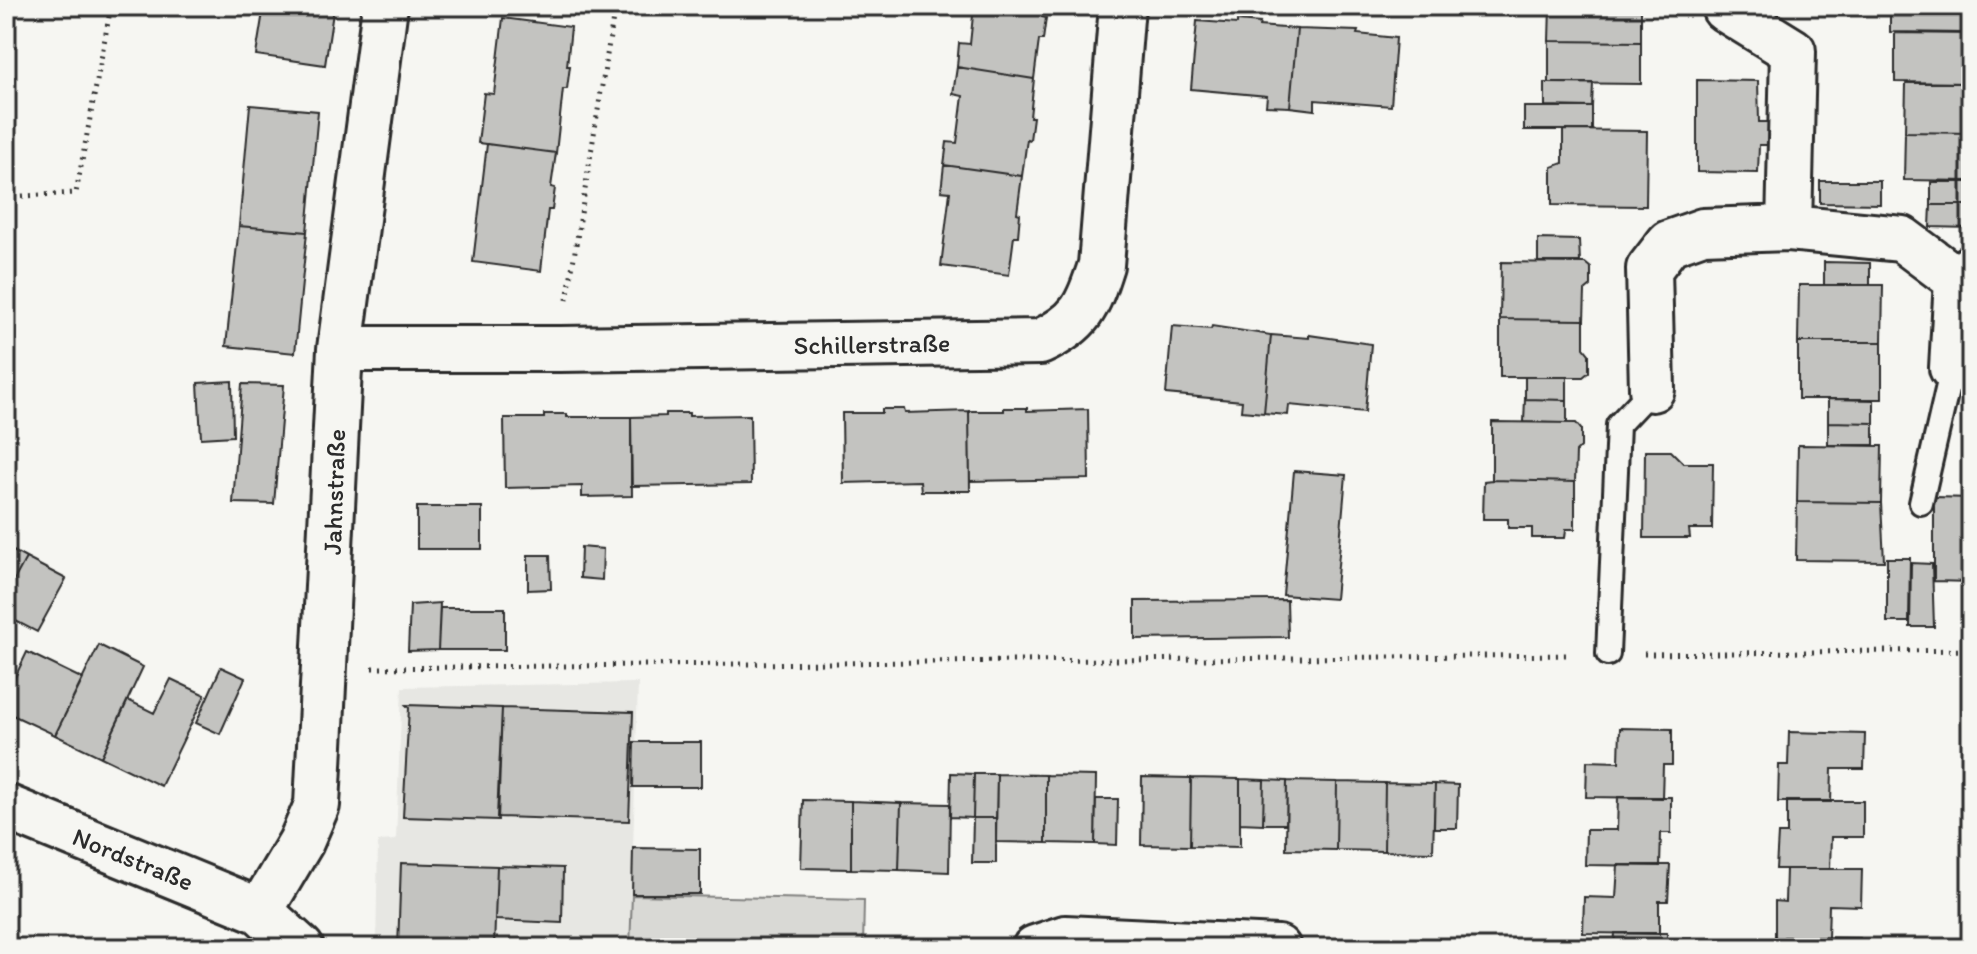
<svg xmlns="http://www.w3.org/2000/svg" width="1977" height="954" font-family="Itim,sans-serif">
<rect width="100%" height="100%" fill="#f6f6f2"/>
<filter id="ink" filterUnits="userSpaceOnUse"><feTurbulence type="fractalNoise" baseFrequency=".0125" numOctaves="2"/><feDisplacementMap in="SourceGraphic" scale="16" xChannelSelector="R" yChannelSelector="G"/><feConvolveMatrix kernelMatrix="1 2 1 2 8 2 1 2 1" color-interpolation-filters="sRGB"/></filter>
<g filter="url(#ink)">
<path fill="#e7e7e3" d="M638,683L630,948H376L378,841L396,840L402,687Z"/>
<path fill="#d9d9d5" stroke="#828280" stroke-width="2" d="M632,895L864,900L863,948H630Z"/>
<path fill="#c3c3c0" stroke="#2b2b2b" stroke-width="2" d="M264,6H334L325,65L256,55Z
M974,6H1044L1042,17L1046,18L1043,40H1039L1034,79L957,67L959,43L970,44Z
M1550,6H1641V42L1549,41Z
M1890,6H1966L1965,33L1890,32Z
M503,18L571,27L567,66H570L567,89H563L556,153L478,143L484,93L494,94Z
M1197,21L1237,24V21L1260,23L1259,26L1297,29L1290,107L1266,106L1267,96L1191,89Z
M1297,29L1358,31L1357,34L1396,38L1391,106L1315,100V110L1290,107Z
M1895,33L1971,34V83L1895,82Z
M1549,41L1641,42V84L1549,83Z
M957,67L1034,79L1030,117H1033L1030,140L1027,139L1022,176L944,165L947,142L957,143L963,96L953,94Z
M1697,80L1758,81L1759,122H1772V145H1759L1758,173L1697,172Z
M1545,83H1593L1592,107L1545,106Z
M1906,83H1971V133L1905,132Z
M250,105L318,111L307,232L239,226Z
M1524,107H1592V130H1524Z
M1563,130L1647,131L1646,206L1552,205V167L1563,163Z
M1905,132L1971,133V181L1904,180Z
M487,144L556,153L551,187L555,188L552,210H548L541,271L473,262Z
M944,165L1022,176L1017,213L1020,214L1018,236H1014L1009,275L941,266L950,192L941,191Z
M1820,181H1880V204L1820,203Z
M1931,182H1971V205H1931Z
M1931,205H1971V228L1930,227Z
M239,226L307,232L295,353L226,346Z
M1538,239L1579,240L1580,262H1538Z
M1501,262L1585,263L1591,268V286L1585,291L1584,320L1500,319Z
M1824,262L1870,263V285H1824Z
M1799,285H1883L1882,342H1798Z
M1500,319L1584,320V348L1589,354V372L1583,377H1500Z
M1172,326L1211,329L1212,326L1271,335L1264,413L1241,411L1242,401L1166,394Z
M1271,335L1309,338V335L1371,344L1365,412L1289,405L1288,415L1264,413Z
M1798,342H1882V399H1798Z
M1525,377H1567V400L1525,399Z
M232,381L233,436L201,438L198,383Z
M242,384L284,385L274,504L233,503Z
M1525,399L1567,400V423L1524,422Z
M1828,399L1874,400V423L1828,422Z
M1004,408H1027V411L1088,409L1089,479L970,481L969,411H1004Z
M882,409H904L905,413L969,411L970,491H921L920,481L843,483L842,413H882Z
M666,413H689V416L750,415L751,484L631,486V417L666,416Z
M544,414H567V417H631L632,496L582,497V486L505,488L504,418H544Z
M1492,422L1576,423L1581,429V447L1576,452L1575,482L1492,480Z
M1828,422L1874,423V445H1828Z
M1798,445L1882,446L1881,503L1797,502Z
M1645,451H1671L1683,463H1713L1712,529H1689L1690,538H1644Z
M1294,471L1346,475L1335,599L1283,595Z
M1492,480L1575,482V529H1566L1565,538H1532V528H1508V519H1483L1484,481Z
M1934,497L1971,498V582L1934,581Z
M1797,502L1881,503L1884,561L1796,560Z
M417,507H482V549H417Z
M6,547L26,558L6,595Z
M581,547L603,549L602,580L580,578Z
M528,555H550L551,589L528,590Z
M26,558L66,579L37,632L6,616V595Z
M1887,558H1910L1909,622H1887Z
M1911,563L1932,564L1934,627H1910Z
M1287,600L1288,637L1135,639V601Z
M440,603L438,650L408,651L410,605Z
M440,608H505V650H438Z
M99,645L143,667L101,757L55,735Z
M27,652L83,679L55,735L6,712V696Z
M221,667L245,678L220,734L196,723Z
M171,679L205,695L161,786L101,757L128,700L154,713Z
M406,705L502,708L498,820L403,817L409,708Z
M502,708L633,712L629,821L497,817Z
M1620,728L1672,729V765H1663L1662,798L1586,797L1587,761L1619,762Z
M1789,732L1865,734L1864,769H1832L1831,802H1778L1779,765H1788Z
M634,742H701V787H633Z
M951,773L974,774L973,818L950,817Z
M974,774H997L996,818H973Z
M997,774L1046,775V843L996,842Z
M1046,775L1096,776L1095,844L1046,843Z
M1142,777L1191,778L1190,846L1141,845Z
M1191,778L1240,779V847L1190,846Z
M1240,779L1264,780L1263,824L1240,823Z
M1264,780L1287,781L1286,824H1263Z
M1287,781L1337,782L1336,850L1286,849Z
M1337,782L1385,783L1384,851L1336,850Z
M1385,783L1435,784L1433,852L1384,851Z
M1435,784L1458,785L1457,828H1434Z
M1618,797H1671V833H1661L1660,866L1585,865L1586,830H1617Z
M1096,799H1118L1117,845L1095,844Z
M803,800L851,801V869L801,868Z
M851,801L901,803L899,870L851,869Z
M1787,801H1863V837H1831L1830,869H1776L1778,834H1787Z
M901,803L950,804L949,872L899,870Z
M973,818H996V863H972Z
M633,848L700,849V894H632Z
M401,863L497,866L494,948H398Z
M1618,865H1670L1668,901H1659V934L1583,933L1584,897L1616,898Z
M497,866L563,868L562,923L495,920Z
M1786,869H1862L1861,906L1829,905L1828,938H1775V901L1785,902Z
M1615,933H1667V948H1614Z
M1784,937L1860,938V948H1783Z"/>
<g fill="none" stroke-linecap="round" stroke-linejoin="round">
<defs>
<path id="lane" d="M1921,503L1952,368
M1608,654L1618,425L1652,389"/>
<path id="street" d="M1725,6V9L1793,51L1789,228
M1971,268L1957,280L1952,368L1971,370
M340,349H560L1040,342C1081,323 1088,306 1101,265L1122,6
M1652,389L1649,269L1669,243L1703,231L1789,228L1902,239L1957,280
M6,807L260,911L301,948
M260,911L301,842L317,805L340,349L385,6
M1035,948L1065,938L1278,948"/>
</defs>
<use href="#lane" stroke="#2b2b2b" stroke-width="28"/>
<use href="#street" stroke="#2b2b2b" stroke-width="50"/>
<path stroke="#2b2b2b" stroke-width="5" stroke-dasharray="2 6" stroke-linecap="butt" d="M6,197L76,193L111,6
M567,300L615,6
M1644,654L1971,650
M372,668L1570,655"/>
<use href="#lane" stroke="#f6f6f2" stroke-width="22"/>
<use href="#street" stroke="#f6f6f2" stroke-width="44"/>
</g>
</g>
<g text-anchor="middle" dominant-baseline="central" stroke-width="6" stroke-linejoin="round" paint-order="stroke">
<g font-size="26" fill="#2b2b2b" stroke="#f6f6f2">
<text transform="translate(872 344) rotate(-1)">Schillerstraße</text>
<text transform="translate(334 492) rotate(-88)">Jahnstraße</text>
<text transform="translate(133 859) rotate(22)">Nordstraße</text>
</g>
</g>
<rect width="1977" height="954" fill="none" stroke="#f6f6f2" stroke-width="32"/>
<rect x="16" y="16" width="1945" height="922" fill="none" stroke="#2b2b2b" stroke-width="3" filter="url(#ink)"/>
</svg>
